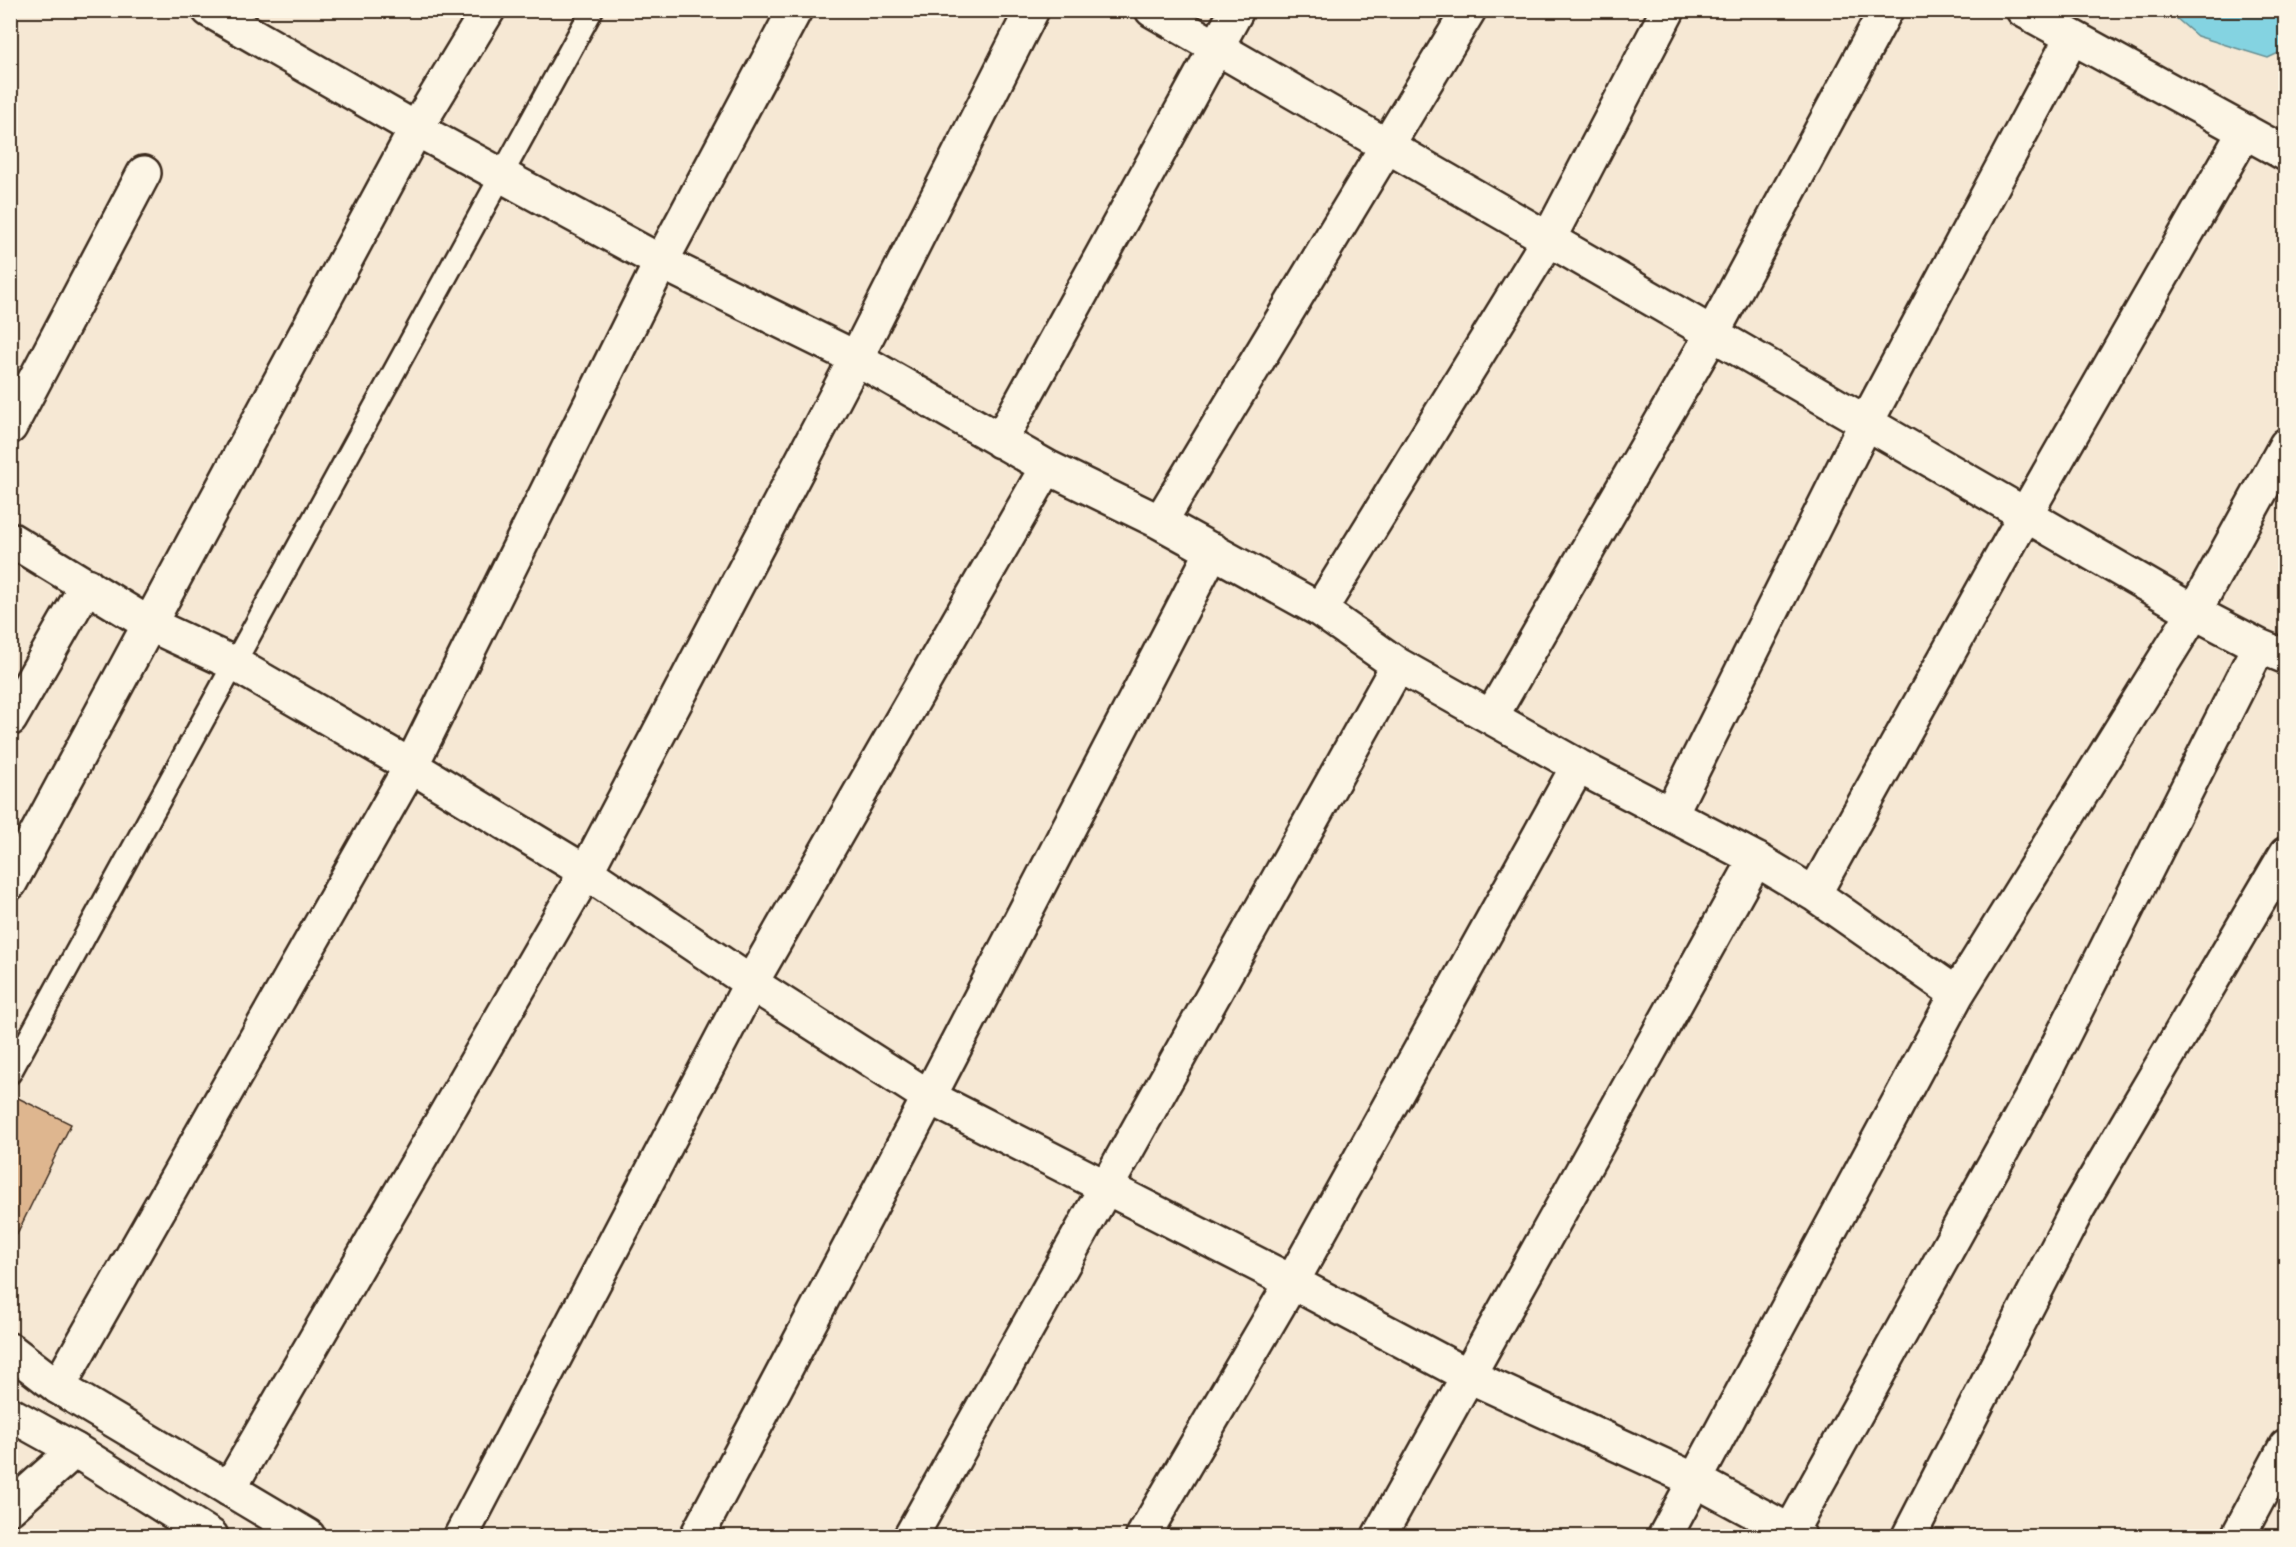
<svg xmlns="http://www.w3.org/2000/svg" width="2296" height="1547" font-family="Sriracha,sans-serif">
<rect width="100%" height="100%" fill="#f6e8d4"/>
<filter id="ink" filterUnits="userSpaceOnUse"><feTurbulence type="fractalNoise" baseFrequency=".0167" numOctaves="2"/><feDisplacementMap in="SourceGraphic" scale="12" xChannelSelector="R" yChannelSelector="G"/><feConvolveMatrix kernelMatrix="1 2 1 2 8 2 1 2 1" color-interpolation-filters="sRGB"/></filter>
<g filter="url(#ink)">
<path fill="#84d3e1" stroke="#678f93" stroke-width="1.5" d="M2168,11H2285V50L2268,58L2197,36Z"/>
<path fill="#deb68f" stroke="#3b2a1e" stroke-width="1.5" d="M12,1095L71,1124L10,1248V1099Z"/>
<g fill="none" stroke-linecap="round" stroke-linejoin="round">
<defs>
<path id="lane" d="M10,1073L592,10"/>
<path id="street" d="M209,10L416,129L661,262L856,358L1047,467L1160,522L1320,610L1398,665L1578,766L1756,859L1814,894L1957,994
M1152,10L2194,612L2259,646L2286,657
M2023,10L2286,154
M10,427L144,173
M1000,441L1237,10
M1160,522L1469,10
M10,539L149,624L233,663L411,766L586,872L751,983L929,1097L1292,1282L1467,1375L1697,1481L1799,1536
M1320,610L1548,240L1668,10
M1491,717L1712,334L1886,10
M10,719L87,585
M1671,813L1866,423L2072,37
M10,883L416,129L488,10
M1814,894L2025,515L2245,131
M58,1387L411,766L661,262L795,10
M229,1489L586,872L856,358L1032,10
M10,1508L75,1450
M461,1536L751,983L1047,467
M697,1536L929,1097L1213,550
M911,1536L1398,665
M1143,1536L1292,1282L1578,766
M1379,1536L1756,859
M1665,1536L1957,994L2194,612L2286,445
M1788,1536L2034,1093L2259,646
M1909,1536L2078,1208L2286,854
M2238,1536L2286,1446"/>
<path id="secondary" d="M10,1350L58,1387L308,1536
M10,1414L75,1450L211,1536"/>
</defs>
<use href="#lane" stroke="#3b2a1e" stroke-width="26"/>
<use href="#street" stroke="#3b2a1e" stroke-width="38"/>
<use href="#secondary" stroke="#3b2a1e" stroke-width="38"/>
<use href="#lane" stroke="#fcf5e5" stroke-width="21"/>
<use href="#street" stroke="#fcf5e5" stroke-width="33"/>
<use href="#secondary" stroke="#fcf5e5" stroke-width="33"/>
</g>
</g>
<rect width="2296" height="1547" fill="none" stroke="#fcf5e5" stroke-width="36"/>
<rect x="18" y="18" width="2260" height="1511" fill="none" stroke="#3b2a1e" stroke-width="2" filter="url(#ink)"/>
</svg>
